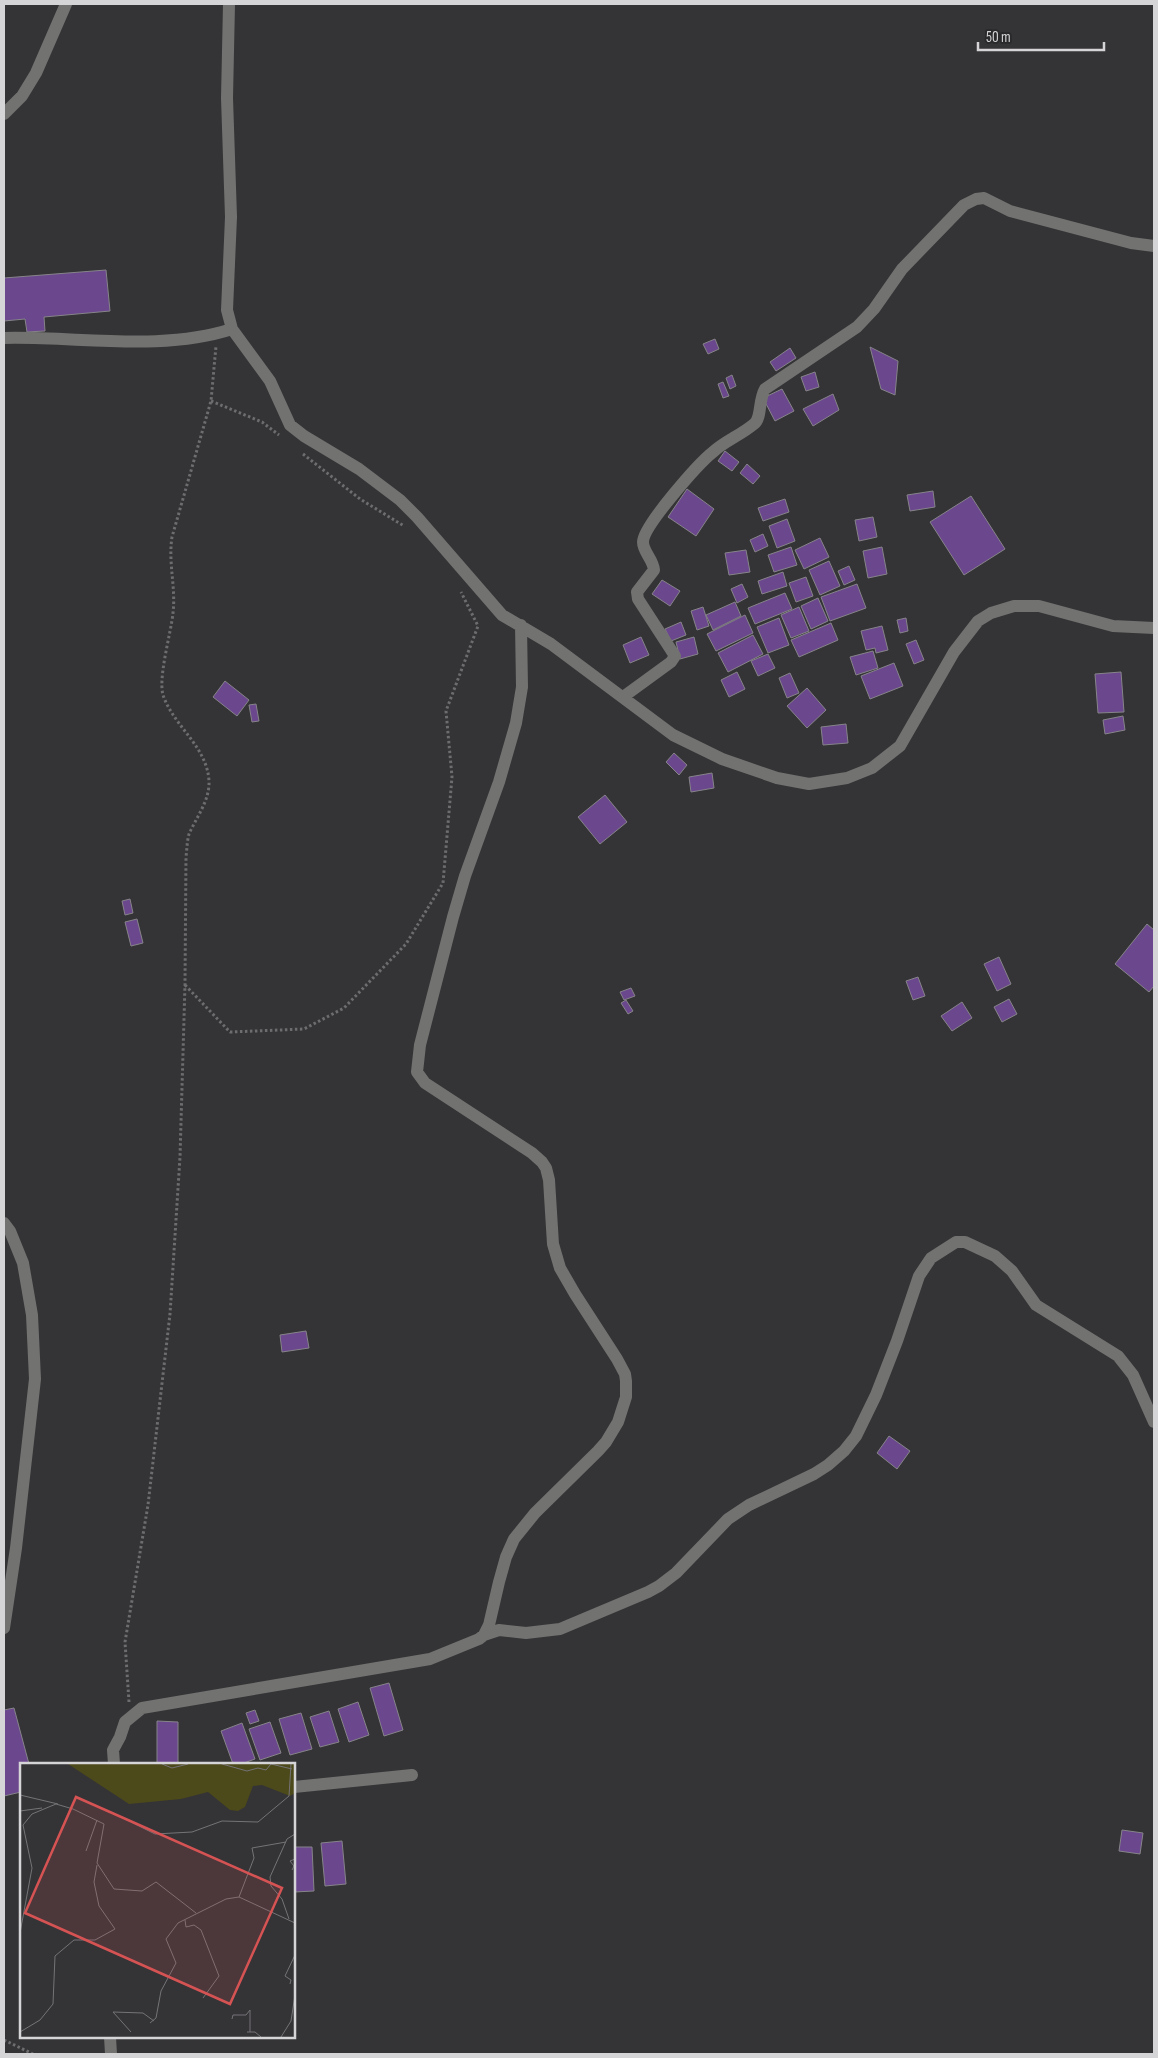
<svg xmlns="http://www.w3.org/2000/svg" width="1158" height="2058" font-family="'Sofia Sans Condensed',sans-serif">
<rect width="100%" height="100%" fill="#343336"/>
<path fill="#6b478e" stroke="#868489" d="M106,270L110,311L44,317L45,331L27,332L25,319L4,321V278Z
M715,339L719,349L708,354L703,344Z
M870,347L898,361L895,395L881,389Z
M790,348L796,358L776,371L770,362Z
M815,372L819,387L806,391L801,377Z
M732,375L736,386L730,389L726,378Z
M723,382L729,396L723,398L718,384Z
M782,389L794,411L775,421L763,398Z
M833,394L839,410L813,426L803,409Z
M725,451L739,462L732,471L718,461Z
M747,464L760,476L753,484L740,473Z
M687,489L714,509L696,536L668,517Z
M933,491L935,507L910,511L907,495Z
M971,496L1005,549L964,575L930,522Z
M785,499L789,512L763,521L758,508Z
M873,517L877,537L859,541L855,520Z
M787,519L795,541L777,548L769,526Z
M763,534L768,546L755,552L750,540Z
M820,538L829,557L804,569L795,550Z
M791,547L797,565L774,572L768,555Z
M882,547L887,574L868,578L863,551Z
M746,550L750,572L729,575L725,553Z
M829,561L840,586L820,595L809,570Z
M849,566L855,580L844,585L838,571Z
M783,572L787,586L762,594L758,581Z
M806,577L813,596L796,602L789,583Z
M662,580L680,591L670,606L652,594Z
M742,584L748,597L737,603L731,589Z
M857,584L866,608L830,621L821,597Z
M785,593L792,609L755,624L748,608Z
M818,598L828,621L811,629L801,606Z
M735,602L741,616L713,630L706,615Z
M703,607L709,626L697,630L691,611Z
M799,607L809,631L791,638L781,615Z
M745,615L753,633L716,651L707,634Z
M779,618L789,645L768,653L757,627Z
M906,618L908,631L900,633L897,620Z
M681,622L686,635L671,641L665,629Z
M831,623L838,640L799,657L791,640Z
M882,626L888,650L876,653L875,648L866,650L861,631Z
M753,635L763,654L728,672L718,653Z
M641,637L649,655L630,663L623,645Z
M694,637L698,654L680,659L676,642Z
M916,640L924,660L914,664L906,644Z
M873,651L878,668L856,675L850,657Z
M768,654L775,668L758,676L751,661Z
M894,663L903,686L870,699L861,676Z
M737,672L745,689L729,697L721,680Z
M1121,672L1124,712L1098,713L1095,674Z
M790,673L799,693L787,698L779,678Z
M225,681L249,700L237,716L213,697Z
M807,688L826,710L807,728L787,706Z
M256,704L259,721L252,722L249,705Z
M1123,716L1125,730L1105,734L1103,720Z
M846,724L848,743L823,745L821,727Z
M674,753L687,765L679,775L666,762Z
M712,773L714,788L691,792L689,777Z
M605,795L627,822L600,844L578,817Z
M130,899L133,913L125,915L122,901Z
M137,919L143,943L131,946L125,922Z
M1147,924L1154,930V986L1149,992L1115,964Z
M999,957L1011,984L997,991L984,964Z
M918,977L925,996L913,1000L906,981Z
M631,988L635,996L624,1000L620,992Z
M1009,999L1017,1014L1002,1022L994,1007Z
M626,1000L633,1011L628,1014L621,1003Z
M962,1002L972,1018L952,1031L941,1016Z
M306,1331L309,1348L282,1352L280,1335Z
M889,1436L910,1451L897,1469L877,1453Z
M389,1683L403,1730L384,1736L370,1688Z
M358,1702L369,1735L349,1742L338,1709Z
M14,1708L29,1764H21V1792L4,1796V1710Z
M255,1710L259,1721L250,1724L246,1713Z
M329,1711L339,1742L320,1747L310,1717Z
M301,1713L312,1749L290,1755L279,1719Z
M157,1721L178,1722V1764H157Z
M270,1722L281,1753L260,1760L249,1729Z
M242,1723L255,1759L241,1764H233L221,1731Z
M1122,1830L1143,1833L1140,1854L1119,1851Z
M342,1841L346,1884L325,1886L321,1843Z
M294,1847H312L314,1891L294,1892Z"/>
<g fill="none" stroke-linecap="round" stroke-linejoin="round">
<path stroke="#6d6c6f" stroke-width="3" stroke-dasharray="2.5 2.5" stroke-linecap="butt" d="M211,401L262,422L279,435
M303,454L360,499L404,526
M185,985L230,1032L304,1029L344,1008L406,944L443,883L452,777L446,711L478,626L461,592
M129,1702L125,1642L148,1505L170,1314L180,1157L185,984L186,857C187,849 187,841 189,834C196,818 210,800 209,781C207,746 174,727 163,695C158,677 171,633 173,613C176,587 168,563 172,537L211,401L216,346
M4,2040L33,2054"/>
<path stroke="#727270" stroke-width="12" d="M229,4L227,98L231,217L227,310L232,329L270,381L290,425L304,436L359,469L400,500L417,517L502,615L551,644L673,735L722,759L777,778L809,784L847,778L872,768L900,746L954,652L978,621L991,613L1014,606H1039L1113,626L1154,628
M4,114L22,96L36,73L66,4
M4,338C78,336 161,352 232,329
M623,697L671,662L675,656L638,599L637,592L654,570C653,559 643,552 643,542C643,526 699,463 713,452C725,441 741,435 754,424C762,418 758,401 765,389L857,327L874,309L902,269L964,205L976,199L984,198L1010,211L1131,243L1154,246
M4,1223L10,1231L23,1263L32,1315L35,1379L16,1548L4,1628
M484,1635L499,1630L526,1633L560,1629L648,1592L659,1586L676,1573L728,1519L749,1505L814,1474L828,1465L844,1451L856,1436L876,1395L897,1341L919,1276L931,1258L956,1242H965L995,1256L1012,1271L1036,1305L1118,1356L1133,1375L1154,1422
M114,1764L113,1750L120,1737L125,1722L142,1708L430,1659L479,1639L484,1635L489,1625L499,1582L506,1557L514,1539L535,1513L598,1451L606,1442L618,1422L626,1397V1381L625,1374L617,1359L575,1294L560,1268L553,1244L549,1180L546,1168L542,1162L532,1153L425,1083L417,1072L420,1045L453,917L465,876L499,782L516,723L522,687L521,625
M294,1787L412,1775
M110,2037L111,2054"/>
</g>
<g transform="translate(20 1763)">
<rect width="275" height="275" fill="#343336"/>
<path d="M48,1H275V30L270,33L242,22L233,23L225,44L218,48L210,47L188,29L161,36L109,41Z" fill="#4c491b"/>
<path fill="none" stroke="#747376" stroke-width="1" d="M142,1L152,5L168,1M202,1L227,8L238,5L246,7L251,1L272,6M0,32L38,41M0,48L22,45M91,49L135,71L172,69L202,58L238,59L269,33L271,1M66,88L77,57M272,107L274,103L270,98L275,96M219,134L234,95L232,85L266,79M269,156L262,136L251,123L250,114L267,76L275,71M165,157L166,164L174,162L181,167L199,213L183,235M0,170L12,105L3,62L12,51L36,41L53,46L84,61L77,100L94,126L122,128L136,119L176,150M270,221L271,217L265,213L275,192M212,256L213,252H226L230,247V269M130,260L136,255L141,228L156,200L146,176L158,160L206,136L219,134L275,160M0,269L20,257L33,241L35,193L54,177H75L95,166L79,143L74,119L77,102M111,269L93,249L123,250L134,258M227,269H235L241,274M261,274L271,258L275,232"/>
<path fill="#d65354" fill-opacity="0.15" stroke="#d65354" stroke-width="2.5" d="M56,34L262,125L210,241L5,150Z"/>
<rect width="275" height="275" fill="none" stroke="#d5d4d6" stroke-width="2.5"/>
</g>
<rect width="1158" height="2058" fill="none" stroke="#d5d4d6" stroke-width="10"/>
<path d="M978 42v8h126v-8" fill="none" stroke="#d5d4d6" stroke-width="2.5"/>
<text x="986" y="42" font-size="15" fill="#d5d4d6" stroke="#2a292c" stroke-width="4" paint-order="stroke">50 m</text>
</svg>
